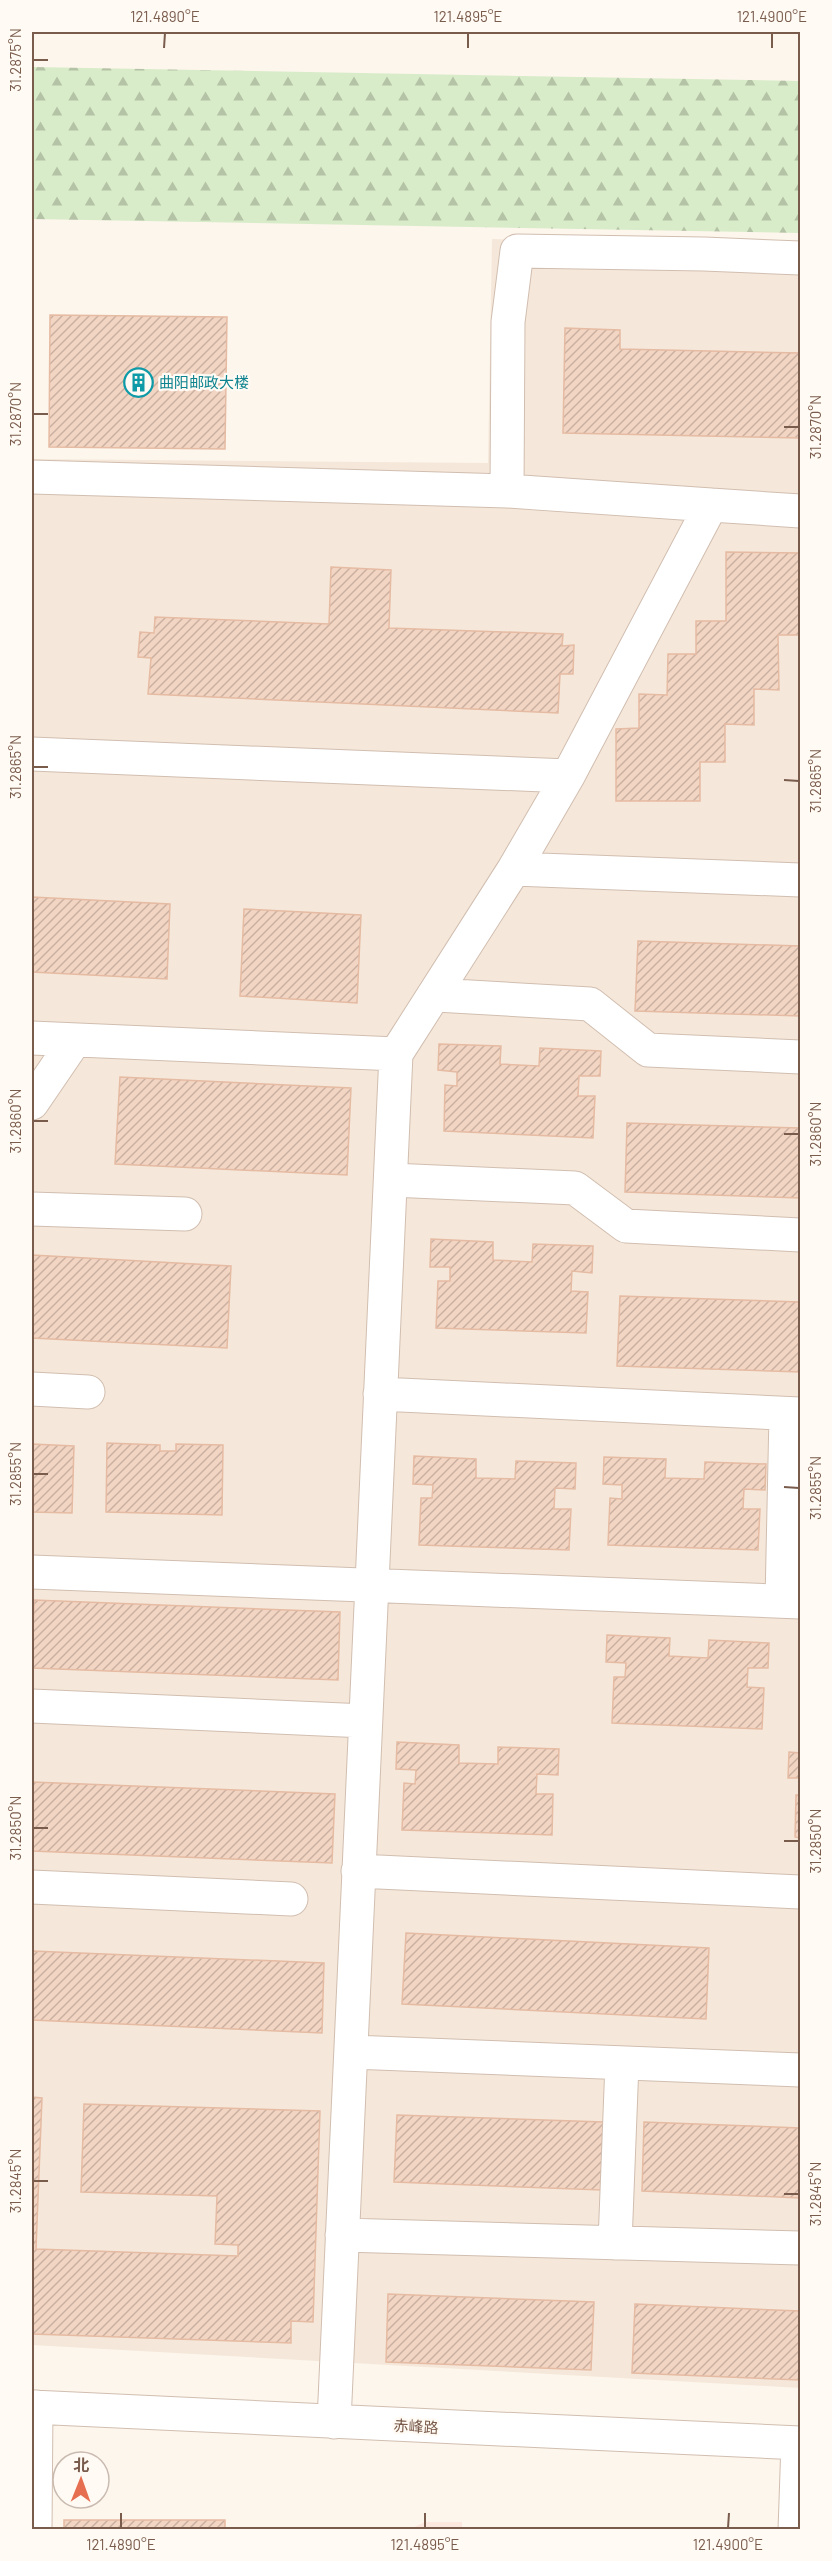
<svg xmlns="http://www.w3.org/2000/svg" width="832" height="2561" font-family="Barlow,'Noto Sans SC',sans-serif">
<defs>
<pattern id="forest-firs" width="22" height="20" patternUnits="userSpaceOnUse" patternTransform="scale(1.5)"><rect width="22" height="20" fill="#d8ecc9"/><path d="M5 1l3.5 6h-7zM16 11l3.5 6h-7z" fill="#b4c2a5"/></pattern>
<pattern id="building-hatch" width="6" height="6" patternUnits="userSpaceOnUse" patternTransform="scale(1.5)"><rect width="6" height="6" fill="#f3d5c3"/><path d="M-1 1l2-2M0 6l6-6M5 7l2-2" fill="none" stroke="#cab0a1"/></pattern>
</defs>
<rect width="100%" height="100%" fill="#fdf6ec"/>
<path fill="#f5e8da" d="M492,239L800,246V2388L32,2345V459L488,463Z"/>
<path fill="#fde8e0" d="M425,2522H462V2529H410Z"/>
<path fill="url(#forest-firs)" d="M32,67L800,81V233L32,219Z"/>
<path fill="url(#building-hatch)" stroke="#e6bba3" stroke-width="1.5" d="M50,315L227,317L225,449L49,447Z
M565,328L620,330V349L800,353V438L563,433Z
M726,552L800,553V635H778L779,690L754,689V725L725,724V762H700V801H616V729L639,728V694L667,695L668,654H696V621H726Z
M331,567L391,570L389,628L563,634L562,646L574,645L573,674H560L558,713L148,694L151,658L138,657L140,632L154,633L155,617L329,624Z
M32,897L170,904L167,979L32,972Z
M244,909L361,915L357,1003L240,996Z
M638,941L800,946V1016L635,1011Z
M439,1044L501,1046L500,1064L539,1066L540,1048L601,1051L600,1076H579L578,1096H595L593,1138L444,1131L445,1085L457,1086V1072L438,1070Z
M120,1077L351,1088L347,1175L115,1164Z
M627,1123L800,1128V1198L625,1192Z
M431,1239L493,1242V1260L532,1262L533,1244L593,1246L592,1273L572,1271L571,1291L588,1292L586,1333L436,1328L438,1281H450V1267H430Z
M32,1255L231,1266L227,1348L32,1338Z
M620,1296L800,1302V1372L617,1366Z
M107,1443L160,1445V1451H176V1444L223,1445L222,1515L106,1512Z
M32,1444L74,1446L72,1513L32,1512Z
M414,1456L476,1459V1478L515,1479L516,1461L576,1463L575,1489L555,1488L554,1509H571L569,1550L419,1545L421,1498H432L433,1485L413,1484Z
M604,1457L666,1459L665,1478L704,1479L705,1462L766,1464L765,1490L744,1489L743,1509H760L758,1550L608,1545L610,1498L622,1499V1485L603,1484Z
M34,1600L340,1612L338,1680L32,1668Z
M607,1635L670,1638L669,1656L708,1658L709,1640L769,1643L768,1668H748L747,1687L764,1688L762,1729L612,1723L614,1677H625L626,1663L606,1662Z
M397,1742L459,1745V1763L498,1764V1747L559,1749L558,1775L537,1774L536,1794H553L552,1835L402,1830L404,1783L415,1784L416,1770L396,1769Z
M789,1752L800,1753V1778H788Z
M32,1782L335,1794L332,1863L32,1851Z
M796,1795H800V1838L795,1837Z
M406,1933L709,1948L706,2019L402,2004Z
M32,1951L324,1963L322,2033L32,2020Z
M32,2097L42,2098L36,2249L238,2256V2245L215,2244L217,2196L81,2192L84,2104L320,2111L313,2322L291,2321V2343L32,2334Z
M397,2115L603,2122L601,2190L394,2182Z
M644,2122L800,2128V2198L642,2191Z
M388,2294L594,2302L591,2370L386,2362Z
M635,2304L800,2311V2380L632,2373Z
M64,2520H225V2530H64Z"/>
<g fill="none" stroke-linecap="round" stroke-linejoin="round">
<defs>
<path id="minor" d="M32,477L507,491L508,322L517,251L704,254L800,258
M507,491L711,505
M32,754L568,776
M514,869L568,776L711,505L800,511
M436,995L590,1004L648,1050L800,1057
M32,1038L396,1054L334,2422
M396,1054L514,869L800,880
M32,1103L75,1040
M391,1180L575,1188L626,1226L800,1235
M32,1209L185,1214
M32,1389L88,1392
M380,1394L800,1414
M32,1572L800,1602
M782,1601L786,1414
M32,1706L365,1721
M358,1871L800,1892
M32,1887L291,1899
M352,2052L800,2070
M342,2235L800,2248
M615,2243L622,2063
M32,2407L800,2443
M35,2530L36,2407
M795,2530L798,2443"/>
</defs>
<use href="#minor" stroke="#d1beb0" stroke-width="35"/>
<use href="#minor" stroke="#fff" stroke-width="33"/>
</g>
<path fill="none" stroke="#7a5c4d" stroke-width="2" d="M164,48L165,33M468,48V33M772,48V33M33,60H48M33,414H48M784,427H799M33,767H48M784,780L799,781M33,1121H48M784,1134H799M33,1474H48M784,1487L799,1488M33,1828H48M784,1841H799M33,2181H48M784,2194H799M121,2528V2513M425,2528V2513M728,2528L729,2513"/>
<defs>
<symbol id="building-ring" viewBox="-11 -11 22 22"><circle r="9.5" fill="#fffaf3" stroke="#0f9aa8" stroke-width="1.5"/><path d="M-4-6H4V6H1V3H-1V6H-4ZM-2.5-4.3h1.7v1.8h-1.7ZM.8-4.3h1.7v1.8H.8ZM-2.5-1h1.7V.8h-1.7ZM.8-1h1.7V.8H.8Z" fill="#0f9aa8"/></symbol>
</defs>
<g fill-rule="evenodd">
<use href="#building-ring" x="122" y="366" width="33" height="33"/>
</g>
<g text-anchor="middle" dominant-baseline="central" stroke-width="4.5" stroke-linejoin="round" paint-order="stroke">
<g font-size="15" fill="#0d838f" stroke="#fffaf3" text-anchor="start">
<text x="159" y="382">曲阳邮政大楼</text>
</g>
<g font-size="15" fill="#7a5c4d" stroke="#fffaf3">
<text transform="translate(416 2426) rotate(3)">赤峰路</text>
</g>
</g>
<rect width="832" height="2561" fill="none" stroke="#fffaf3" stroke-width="66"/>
<g transform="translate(81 2480) rotate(1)"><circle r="28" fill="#fffaf3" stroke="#cabbb1" stroke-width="1.5"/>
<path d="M0-4.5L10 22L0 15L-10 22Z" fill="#e76f51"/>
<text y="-9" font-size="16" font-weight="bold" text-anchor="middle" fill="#7a5c4d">北</text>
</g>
<rect x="33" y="33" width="766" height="2495" fill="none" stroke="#7a5c4d" stroke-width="2"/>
<g font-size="15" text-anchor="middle" fill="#7a5c4d">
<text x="165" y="22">121.4890°E</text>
<text x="468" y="22">121.4895°E</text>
<text x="772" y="22">121.4900°E</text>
<text transform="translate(16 60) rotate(-90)" y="5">31.2875°N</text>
<text transform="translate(16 414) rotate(-90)" y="5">31.2870°N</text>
<text transform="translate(816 427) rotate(-90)" y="5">31.2870°N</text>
<text transform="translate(16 767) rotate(-90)" y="5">31.2865°N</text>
<text transform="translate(816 781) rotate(-90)" y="5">31.2865°N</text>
<text transform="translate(16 1121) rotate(-90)" y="5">31.2860°N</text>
<text transform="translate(816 1134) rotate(-90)" y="5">31.2860°N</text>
<text transform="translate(16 1474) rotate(-90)" y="5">31.2855°N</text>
<text transform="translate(816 1488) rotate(-90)" y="5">31.2855°N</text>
<text transform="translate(16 1828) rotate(-90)" y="5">31.2850°N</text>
<text transform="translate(816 1841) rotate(-90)" y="5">31.2850°N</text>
<text transform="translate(16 2181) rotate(-90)" y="5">31.2845°N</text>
<text transform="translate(816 2194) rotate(-90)" y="5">31.2845°N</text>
<text x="121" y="2550">121.4890°E</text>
<text x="425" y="2550">121.4895°E</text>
<text x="728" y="2550">121.4900°E</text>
</g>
</svg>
